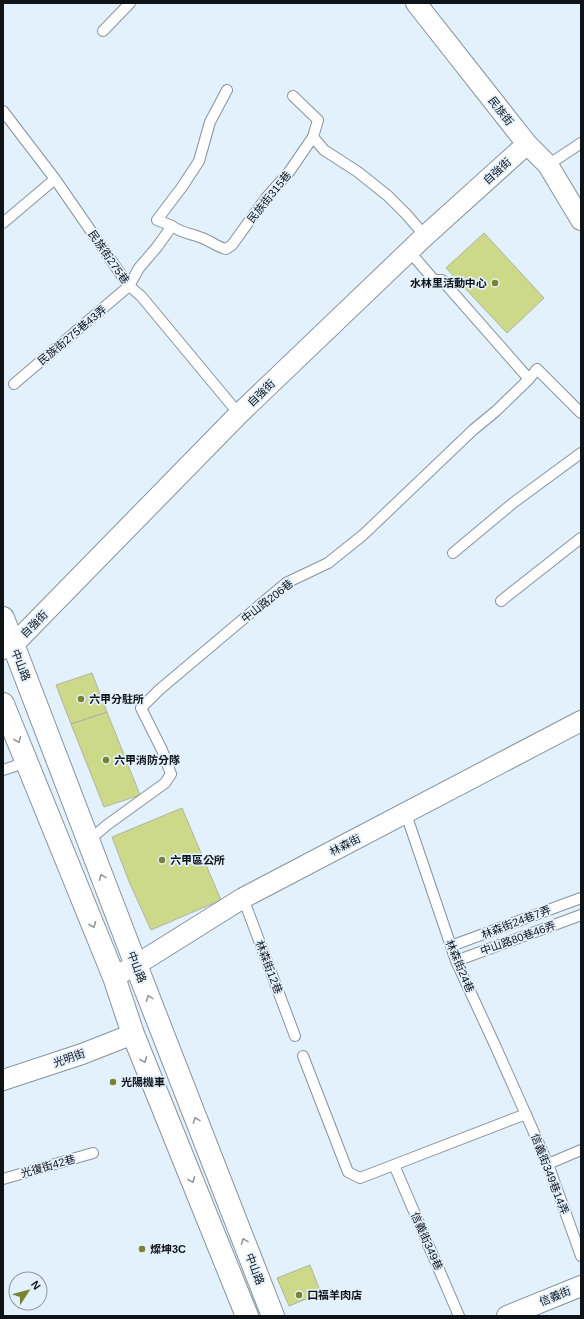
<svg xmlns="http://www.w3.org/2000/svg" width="584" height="1319" font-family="Arial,'Noto Sans TC',sans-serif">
<rect width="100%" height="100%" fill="#e3f1fd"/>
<path fill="#ccd989" stroke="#b1b4a4" d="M484,233L544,298L507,333L446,268Z
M92,673L107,712L71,724L56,685Z
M107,712L140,795L104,807L71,724Z
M182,808L221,900L151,930L130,884L112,837Z
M310,1265L321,1293L289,1306L277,1278Z"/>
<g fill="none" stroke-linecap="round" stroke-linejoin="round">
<defs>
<path id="service" d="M103,31L130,3
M3,111L55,179L129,286L141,296L239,414
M313,137L324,150L358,172L388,196L407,215L425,236
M548,165L581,143
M3,223L55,179
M172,226C183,234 190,233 202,238C211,241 217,247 226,249L232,245L266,198L289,172L313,137L318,120L293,96
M409,251L434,280H442L529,379L537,369L581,413
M14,384L129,286L139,268L157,247L172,226L157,220L182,187L199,161L210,122L227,90
M453,553L513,503L581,453
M501,601L581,538
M3,770L27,762
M406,814L456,961L494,1043L548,1164L581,1256
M88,841L107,825L165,783L171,774L162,750L141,708L159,690L286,583L328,563L363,535L473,430L496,411L529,379
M243,898L295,1036
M451,946L581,898
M456,961L581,915
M303,1056L348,1172L360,1178L526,1114
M548,1164L581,1150
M394,1165L459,1316
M3,1179L93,1153"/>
<path id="minor" d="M416,3L527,144L548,165L581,220
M3,649L14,644L239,414L425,236L527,144
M114,977L136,965L243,898L581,721
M3,1080L82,1054L133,1034
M507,1316L581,1286"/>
<path id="secondary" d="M3,618L136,965L273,1316
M3,704L114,977L133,1034L247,1316"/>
</defs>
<use href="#service" stroke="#86939e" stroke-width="12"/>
<use href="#minor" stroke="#86939e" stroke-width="22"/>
<use href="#secondary" stroke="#86939e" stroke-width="24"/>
<use href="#service" stroke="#fff" stroke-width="10"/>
<use href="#minor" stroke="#fff" stroke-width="20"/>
<use href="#secondary" stroke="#fff" stroke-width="22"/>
</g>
<defs><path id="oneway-chevron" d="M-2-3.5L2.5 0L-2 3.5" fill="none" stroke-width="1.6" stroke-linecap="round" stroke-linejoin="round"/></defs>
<g stroke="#939597">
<use href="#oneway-chevron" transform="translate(18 740) rotate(68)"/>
<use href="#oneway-chevron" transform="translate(102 877) rotate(-111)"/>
<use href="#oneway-chevron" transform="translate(93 925) rotate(68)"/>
<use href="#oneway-chevron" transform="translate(149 998) rotate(-111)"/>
<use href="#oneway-chevron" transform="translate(144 1060) rotate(68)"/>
<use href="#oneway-chevron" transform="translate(196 1120) rotate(-111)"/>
<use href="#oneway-chevron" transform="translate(192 1180) rotate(68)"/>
<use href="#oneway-chevron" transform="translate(244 1241) rotate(-111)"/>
</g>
<g fill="#798430" stroke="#e3f1fd" stroke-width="1.5">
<circle cx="495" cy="283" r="4"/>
<circle cx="81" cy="699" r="4"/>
<circle cx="106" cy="760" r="4"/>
<circle cx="162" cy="860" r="4"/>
<circle cx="113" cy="1082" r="4"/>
<circle cx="142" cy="1249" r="4"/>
<circle cx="299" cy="1295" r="4"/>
</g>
<g text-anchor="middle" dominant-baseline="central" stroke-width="3.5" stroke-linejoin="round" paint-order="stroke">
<g font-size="11" fill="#0e1317" stroke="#e3f1fd">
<text transform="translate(501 111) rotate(52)">民族街</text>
<text transform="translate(497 171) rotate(-42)">自強街</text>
<text transform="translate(269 197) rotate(-51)">民族街315巷</text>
<text transform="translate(109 257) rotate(55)">民族街275巷</text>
<text transform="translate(72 335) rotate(-40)">民族街275巷43弄</text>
<text transform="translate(261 393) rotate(-44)">自強街</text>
<text transform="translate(267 601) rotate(-38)">中山路206巷</text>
<text transform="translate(34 624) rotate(-45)">自強街</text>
<text transform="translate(21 665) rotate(69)">中山路</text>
<text transform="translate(345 845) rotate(-27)">林森街</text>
<text transform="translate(516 922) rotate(-21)">林森街24巷7弄</text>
<text transform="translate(518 938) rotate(-20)">中山路80巷46弄</text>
<text transform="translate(460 966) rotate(67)">林森街24巷</text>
<text transform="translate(137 967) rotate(69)">中山路</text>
<text transform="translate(269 967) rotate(69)">林森街12巷</text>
<text transform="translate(69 1058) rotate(-19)">光明街</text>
<text transform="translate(48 1166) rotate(-16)">光復街42巷</text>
<text transform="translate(550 1174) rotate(69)">信義街349巷14弄</text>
<text transform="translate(427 1241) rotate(66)">信義街349巷</text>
<text transform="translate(255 1269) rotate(69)">中山路</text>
<text transform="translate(555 1296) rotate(-22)">信義街</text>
</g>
<g font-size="11" font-weight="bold" fill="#0e1317" stroke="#e3f1fd" text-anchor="start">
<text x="487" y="283" text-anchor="end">水林里活動中心</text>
<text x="89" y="699">六甲分駐所</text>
<text x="114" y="760">六甲消防分隊</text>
<text x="170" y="860">六甲區公所</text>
<text x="121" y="1082">光陽機車</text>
<text x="150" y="1249">燦坤3C</text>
<text x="307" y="1295">口福羊肉店</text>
</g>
</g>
<rect width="584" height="1319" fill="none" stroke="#0e1317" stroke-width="8"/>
<g transform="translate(28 1291) rotate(54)"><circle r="19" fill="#e3f1fd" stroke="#8e98a1"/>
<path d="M0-3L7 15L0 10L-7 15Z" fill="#798430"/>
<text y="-6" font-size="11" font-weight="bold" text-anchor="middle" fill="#0e1317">N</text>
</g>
</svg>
